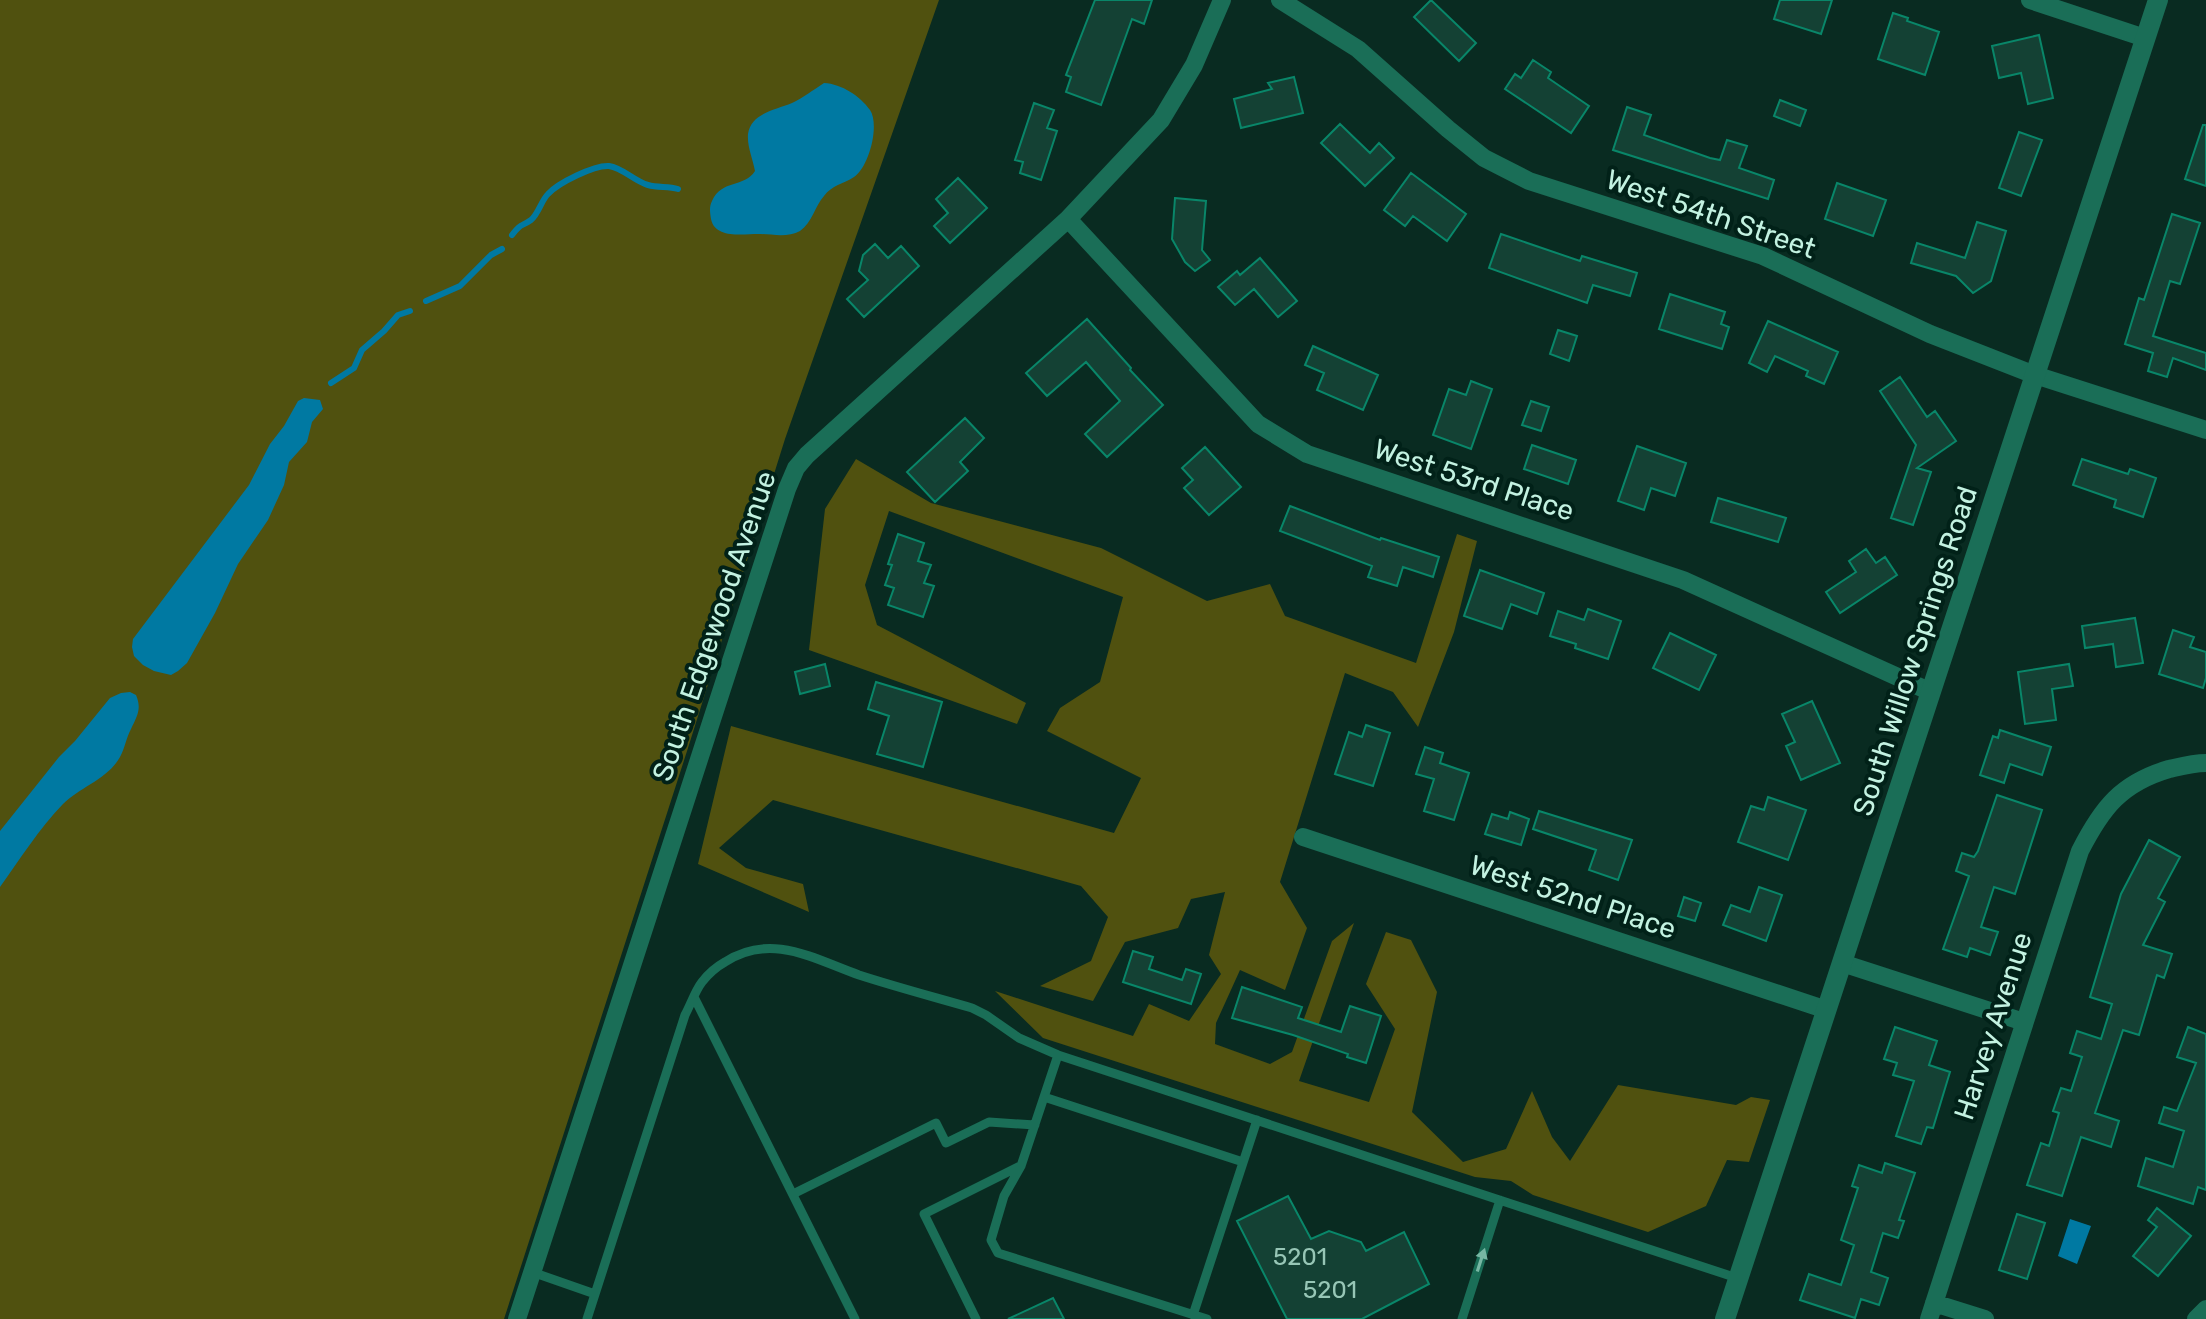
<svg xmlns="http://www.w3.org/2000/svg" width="2206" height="1319" font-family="Rubik,sans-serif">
<rect width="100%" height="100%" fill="#092b21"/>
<path fill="#50510f" d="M0,0H939L785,439L688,748L504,1319H0Z
M856,459L931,503L1101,548L1207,601L1270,584L1285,616L1416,663L1457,534L1477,541L1454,632L1418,727L1393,692L1345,673L1280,882L1307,928L1285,990L1240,970L1216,1023L1215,1044L1270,1064L1292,1052L1332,941L1354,923L1299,1081L1369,1102L1395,1029L1366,984L1386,932L1411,940L1437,992L1412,1112L1463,1162L1506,1149L1532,1091L1552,1137L1570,1161L1618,1085L1736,1105L1751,1097L1770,1100L1749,1162L1727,1160L1706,1206L1648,1232L1533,1195L1511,1181L1475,1177L1043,1038L995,991L1133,1036L1149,1004L1189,1021L1221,974L1209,955L1225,892L1191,899L1178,928L1125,942L1093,1001L1040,986L1091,961L1108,917L1081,886L773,800L719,848L746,868L803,884L809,912L698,864L731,726L1114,833L1141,778L1047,731L1060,708L1100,682L1123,597L889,511L865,585L877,625L1026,703L1017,724L809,650L825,509Z"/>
<path fill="#0079a2" d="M824,83C842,84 860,96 870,110C880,125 869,167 854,177C843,184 832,185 824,196C815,206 812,223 800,231C788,238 771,234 758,234C743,234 715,239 711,219C710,212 709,207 712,201C722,179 744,188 755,171C753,159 747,147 748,134C751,113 775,110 792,103C803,98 813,90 824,83Z
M304,398L320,400L323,409L312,422L307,442L289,462L284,485L268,520L238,564L215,613L187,663L178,671L171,675L154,671L143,665L134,656L132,647L133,639L249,485L270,444L284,426L298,401Z
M130,692L136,695C142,709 137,716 131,729C126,738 125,748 120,757C108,779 80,787 63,804C39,829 20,859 0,887V831L59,757L75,741L110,698L121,693Z
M2070,1219L2091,1226L2077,1264L2058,1256Z"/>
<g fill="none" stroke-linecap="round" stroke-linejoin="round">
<path stroke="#0079a2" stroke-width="6" d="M512,235C521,223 521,227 531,220C539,213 541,201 548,194C558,183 594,165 609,166C623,168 634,181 648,185C658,188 668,186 678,189
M426,301L460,286L491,255L502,249
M331,383L354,368L362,350L384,331L398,315L410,311"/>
</g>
<path fill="#144134" stroke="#098669" stroke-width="2" d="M1095,0H1152L1144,24L1132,19L1101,105L1066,92L1071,77L1066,75Z
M1431,0L1476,43L1459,61L1414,17Z
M1780,0H1832L1821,34L1774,19Z
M1893,13L1908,18L1907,21L1939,32L1925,75L1878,59Z
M2039,35L2053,98L2028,104L2021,73L1999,78L1992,46Z
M1533,60L1551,72L1548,78L1589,106L1571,133L1505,89L1515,74L1521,78Z
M1294,77L1303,113L1241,128L1234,99L1272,89L1268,83Z
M1780,100L1806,110L1800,126L1774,116Z
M1034,103L1054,110L1047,128L1057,131L1041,180L1020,173L1023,162L1015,160Z
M1627,107L1651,115L1644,135L1710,158L1720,160L1727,140L1747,146L1739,168L1774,180L1768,199L1613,150Z
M1340,124L1370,153L1379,143L1394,158L1365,186L1321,143Z
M2203,125H2206V186L2185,179Z
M2019,132L2042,140L2021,196L1999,188Z
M1411,173L1466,214L1447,241L1413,216L1405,226L1384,210Z
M958,178L987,208L950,243L934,226L948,213L936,199Z
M1837,183L1886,200L1873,236L1825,219Z
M1175,198L1206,201L1202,250L1210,260L1195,271L1185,262L1172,239Z
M2172,214L2200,223L2180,284L2170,281L2153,336L2206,353V370L2173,358L2167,377L2148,371L2153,353L2125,344L2139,298L2144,300Z
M1977,222L2006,231L1991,281L1973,293L1956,276L1911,263L1917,243L1965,258Z
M1501,234L1580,261L1582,256L1637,273L1630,296L1593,285L1587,303L1489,268Z
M875,244L888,258L901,246L919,266L864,317L847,299L868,280L859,271L863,255Z
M1260,258L1297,301L1278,317L1254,289L1235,305L1218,287L1237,271L1240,275Z
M1670,294L1725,312L1721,324L1729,327L1722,349L1659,329Z
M1087,319L1131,368L1130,370L1163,405L1107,457L1085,434L1120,401L1086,362L1047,396L1026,373Z
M1768,321L1838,352L1824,384L1806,376L1808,371L1775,356L1767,372L1749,363Z
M1558,330L1577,336L1569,361L1550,354Z
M1313,346L1378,375L1363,410L1317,390L1324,373L1305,365Z
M1900,377L1927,417L1935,411L1956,441L1917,468L1931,472L1913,525L1891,518L1916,445L1880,391Z
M1471,381L1492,389L1471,449L1433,435L1449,389L1466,395Z
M1531,401L1549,407L1541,431L1522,425Z
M965,418L984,438L960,462L968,471L935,502L907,472Z
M1532,445L1576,460L1568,484L1524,469Z
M1637,446L1686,463L1675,496L1651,488L1644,510L1618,501Z
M1205,447L1241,487L1209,515L1184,488L1193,480L1182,468Z
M2082,459L2128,474L2130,469L2156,478L2143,517L2114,507L2116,500L2073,485Z
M1718,498L1786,518L1778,542L1711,522Z
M1290,506L1380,540L1381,538L1439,557L1433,577L1403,567L1397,586L1368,577L1372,566L1280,531Z
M898,534L924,543L918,561L931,565L924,583L934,586L923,617L888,605L894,588L885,585L892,565L888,564Z
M1866,549L1876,563L1885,557L1897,575L1840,613L1826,592L1856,572L1849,561Z
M1480,570L1544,593L1537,614L1511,604L1502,629L1464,616Z
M1588,609L1621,621L1608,659L1575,648L1576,644L1550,636L1558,611L1584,620Z
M2135,618L2143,663L2116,667L2113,644L2085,648L2082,626Z
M2173,630L2194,637L2190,647L2206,652V678L2203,688L2159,674Z
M1670,633L1716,655L1699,690L1653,668Z
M825,664L830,686L800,694L795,672Z
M2069,664L2073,686L2052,689L2056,720L2025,724L2018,672Z
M876,682L942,702L923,767L877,754L889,716L868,709Z
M1812,701L1840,763L1801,780L1786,746L1795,742L1782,714Z
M1366,725L1390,733L1373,786L1335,774L1349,732L1362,737Z
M2000,730L2051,747L2042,775L2010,764L2004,783L1980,775L1993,736L1998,738Z
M1425,747L1443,753L1440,763L1469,773L1454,820L1424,811L1434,779L1416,774Z
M1997,795L2042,810L2015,894L1994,887L1981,927L1998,932L1990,955L1970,948L1967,957L1943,949L1969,876L1956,871L1962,853L1974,857L1978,851Z
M1768,797L1806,810L1788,860L1738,842L1751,806L1764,810Z
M1539,811L1632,840L1618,880L1589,870L1596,850L1533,829Z
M1510,812L1529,819L1521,845L1485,834L1492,814L1508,819Z
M2149,840L2180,857L2158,898L2165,902L2143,945L2172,954L2164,978L2157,975L2139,1035L2123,1030L2095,1113L2119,1121L2111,1147L2081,1137L2062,1196L2027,1185L2041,1143L2049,1146L2059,1113L2053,1111L2061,1088L2071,1091L2082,1057L2070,1053L2077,1031L2101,1039L2112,1004L2090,997L2121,894Z
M1759,887L1782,895L1766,941L1723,925L1731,905L1750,912Z
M1684,897L1701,903L1695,921L1678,916Z
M1133,951L1153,957L1149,969L1182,980L1186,969L1201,974L1191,1004L1123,982Z
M1242,987L1302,1007L1298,1018L1341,1032L1350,1006L1381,1016L1366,1063L1347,1057L1348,1054L1293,1035L1232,1018Z
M1895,1027L1937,1041L1929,1065L1950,1072L1933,1128L1927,1127L1921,1144L1896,1136L1914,1081L1893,1075L1897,1063L1884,1059Z
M2188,1027L2206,1034V1190L2198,1187L2193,1204L2138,1186L2146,1158L2173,1167L2184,1131L2159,1123L2164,1107L2177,1111L2196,1063L2177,1057Z
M1885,1163L1915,1173L1899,1220L1904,1221L1898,1238L1883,1233L1871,1272L1888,1278L1879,1305L1861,1299L1855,1318L1800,1300L1809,1274L1841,1285L1854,1245L1841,1240L1858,1188L1852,1186L1859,1165L1882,1173Z
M1288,1196L1311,1239L1329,1231L1361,1242L1366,1251L1404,1232L1429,1284L1362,1319H1287L1237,1221Z
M2157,1208L2191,1236L2158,1276L2133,1256L2157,1227L2148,1220Z
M2017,1214L2045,1223L2027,1279L1999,1270Z
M1053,1298L1064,1319H1008Z"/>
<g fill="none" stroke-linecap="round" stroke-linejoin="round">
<path stroke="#1a6e57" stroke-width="9" d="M694,997L855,1319
M1058,1055L1021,1166L1004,1196L991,1240L998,1253L1207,1319
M1044,1097L1243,1162
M793,1194L936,1123L946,1143L989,1122L1035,1125
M532,1272L595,1294
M1193,1315L1257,1120
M587,1319L685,1015C691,1004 695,991 702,982C709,973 716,967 725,962C771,932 814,959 859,975C896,987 934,997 972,1008L986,1015L1019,1038L1058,1055L1737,1278
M976,1319L924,1214L1020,1166
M1462,1319L1500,1200"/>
<path stroke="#1a6e57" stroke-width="18" d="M1280,0L1358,49L1448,129L1484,158L1529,181L1763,256L1930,334L2035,375L2206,430
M2030,0L2145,38
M1068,219L1258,424L1307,454L1683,580L1931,692
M1303,837L1827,1010
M1842,963L2024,1022
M1934,1303L1985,1319
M517,1319L787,489L796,468L807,455L1068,219L1161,120L1194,65L1222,0
M1929,1319L2080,851C2102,808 2121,783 2169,769C2182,766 2193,763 2206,763
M2196,1319L2206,1309"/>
<path stroke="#1a6e57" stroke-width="20" d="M1725,1319L2158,0"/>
</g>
<defs><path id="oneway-solid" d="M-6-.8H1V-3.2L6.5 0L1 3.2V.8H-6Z" transform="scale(2)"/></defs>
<use fill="#77b7a3" href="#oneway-solid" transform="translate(1481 1260) rotate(-72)"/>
<g text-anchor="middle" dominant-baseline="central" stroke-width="8" stroke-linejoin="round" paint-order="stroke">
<g font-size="24" fill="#97c6b6">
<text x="1300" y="1257">5201</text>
<text x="1330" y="1290">5201</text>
</g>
<g font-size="28" fill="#c3f2e1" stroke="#012118">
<text transform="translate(1711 214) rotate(19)">West 54th Street</text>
<text transform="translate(1474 480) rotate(18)">West 53rd Place</text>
<text transform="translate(714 626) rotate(-71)">South Edgewood Avenue</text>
<text transform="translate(1915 651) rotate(-72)">South Willow Springs Road</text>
<text transform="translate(1573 897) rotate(18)">West 52nd Place</text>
<text transform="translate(1993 1026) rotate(-72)">Harvey Avenue</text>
</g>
</g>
</svg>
